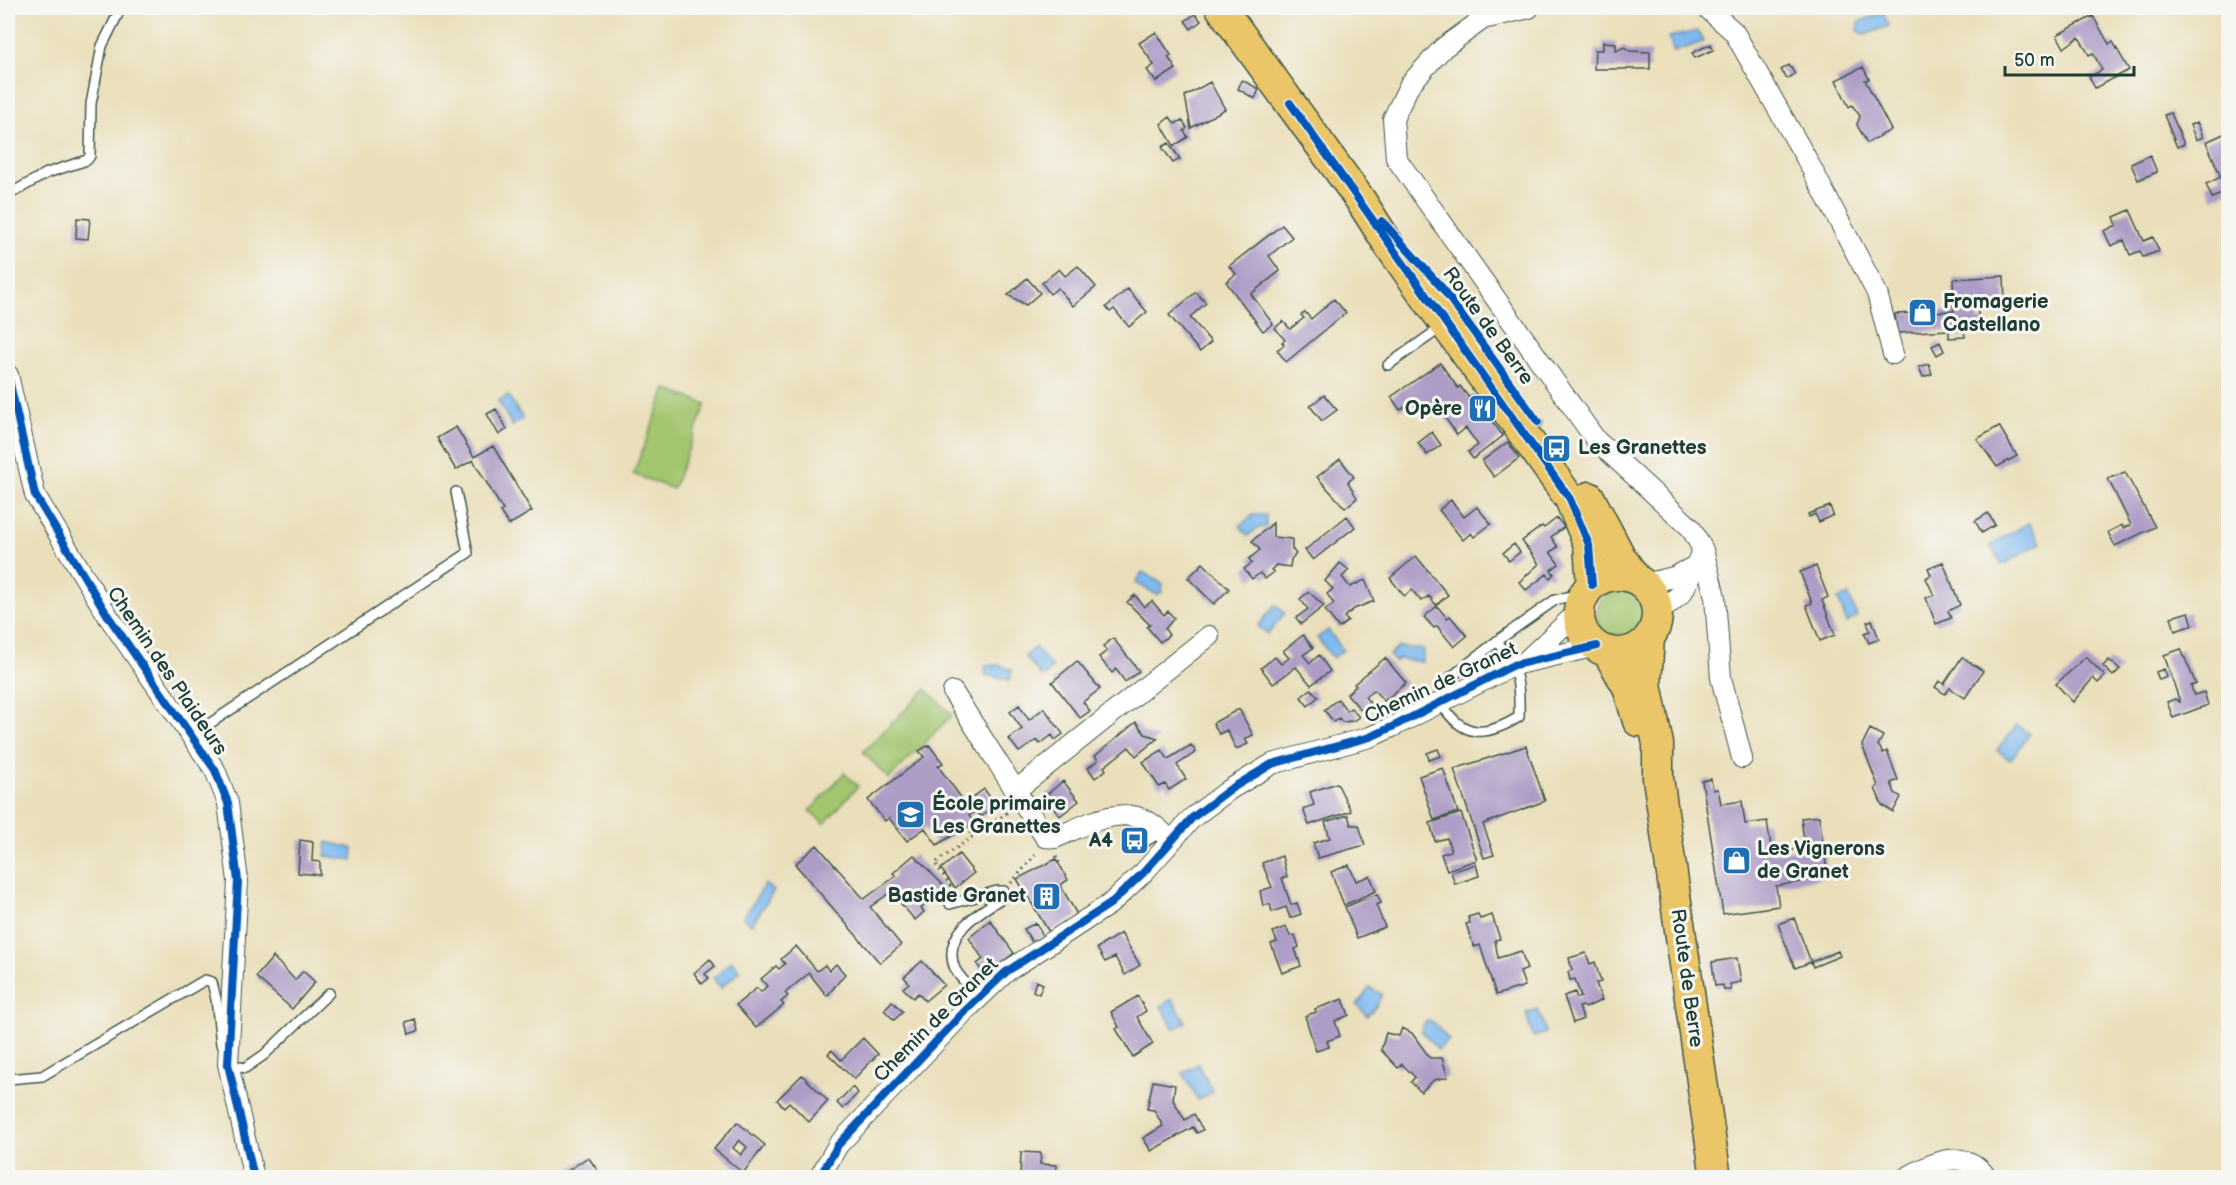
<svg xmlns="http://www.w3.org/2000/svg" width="2236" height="1185" font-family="'Balsamiq Sans',sans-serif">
<rect width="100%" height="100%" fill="#f6f6f2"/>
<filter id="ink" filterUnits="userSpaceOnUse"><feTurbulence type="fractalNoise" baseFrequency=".0167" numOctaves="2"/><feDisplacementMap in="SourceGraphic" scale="12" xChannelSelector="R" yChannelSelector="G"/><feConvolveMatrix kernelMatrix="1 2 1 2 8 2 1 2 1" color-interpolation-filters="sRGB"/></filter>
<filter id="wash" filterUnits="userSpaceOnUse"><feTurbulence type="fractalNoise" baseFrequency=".008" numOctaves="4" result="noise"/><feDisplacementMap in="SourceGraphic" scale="24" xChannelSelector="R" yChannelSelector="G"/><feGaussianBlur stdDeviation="1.35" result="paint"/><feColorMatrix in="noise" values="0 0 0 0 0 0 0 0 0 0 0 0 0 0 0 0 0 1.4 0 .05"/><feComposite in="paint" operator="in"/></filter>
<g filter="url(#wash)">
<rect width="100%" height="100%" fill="#eadfba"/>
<path fill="#a2c56e" stroke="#608151" stroke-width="1.5" d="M666,389L706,404L673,489L633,474Z
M1597 613a23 23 0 1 1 46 0a23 23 0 1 1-46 0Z
M926,689L952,715L889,779L863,752Z
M844,773L858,786L824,824L810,811Z"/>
<path fill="#7db8ef" stroke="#4e7a92" stroke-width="1.5" d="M1883,13L1889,26L1865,35L1858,31L1859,22Z
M1698,31L1703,42L1674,52L1668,37Z
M508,395L523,419L512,426L498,401Z
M1253,515H1266V527L1258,528L1248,536L1240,526Z
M2029,523L2041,543L2002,565L1990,545Z
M1142,572L1163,584L1162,592L1157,595L1136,583Z
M1849,595L1857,616L1847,623L1838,599Z
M1275,605L1285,613L1268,634L1258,626Z
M1328,630L1343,650L1333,658L1317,638Z
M1035,647L1052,667L1047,675L1041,676L1025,656Z
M1399,647L1424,649L1422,662L1399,659L1395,662L1389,655Z
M986,665H999L1012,670L1010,680L985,675Z
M2017,725L2030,734L2010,760L1997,750Z
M327,842L353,848L352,860L325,856Z
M765,884L774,891L752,924L743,918Z
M732,961L740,971L721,988L713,978Z
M1369,988L1382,994L1377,1005L1367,1016L1357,1005Z
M1172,999L1186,1022L1174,1029L1161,1006Z
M1538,1009L1546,1033L1533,1037L1526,1013Z
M1427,1021L1433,1022L1449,1040L1438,1050L1422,1032V1026Z
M1198,1064L1213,1092L1198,1100L1183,1073Z"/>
<g id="blocks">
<path fill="#ad9cc6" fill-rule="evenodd" d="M1195,14L1201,21L1191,29L1185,21Z
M2093,16L2109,44L2113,42L2129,70L2095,88L2089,77L2102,70L2093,53L2089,55L2079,37L2064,48L2057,35Z
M1156,32L1171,55L1168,57L1176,69L1156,82L1147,70L1154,65L1139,43Z
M1603,42L1616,43V51L1624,47L1630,51L1650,52V69H1594L1595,50H1603Z
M1711,44L1713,50L1695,58L1692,53Z
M1789,65L1795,74L1787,79L1781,70Z
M1863,67L1869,79L1865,80L1891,130L1867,143L1857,125L1860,116L1852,105L1849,107L1836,80Z
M1242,80L1259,89L1255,99L1238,89Z
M1210,82L1225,109L1191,128L1185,96Z
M2171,113L2184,144L2177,147L2164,115Z
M1170,117L1175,124L1182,120L1187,128L1184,131L1188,137L1174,146L1161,124Z
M2197,122L2203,137L2196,140L2190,125Z
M2228,132V191L2212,198L2206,184L2221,177L2206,142Z
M1169,143L1180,159L1173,163L1162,147Z
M2150,155L2157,172L2138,180L2131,164Z
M2130,210L2144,241L2153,237L2159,251L2143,257L2140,251L2130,255L2124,240L2111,246L2104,231L2117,225L2114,217Z
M77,218L90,219L88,239L76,238Z
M1282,225L1292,237L1269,256L1280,271L1251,294L1273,324L1263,331L1226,282L1236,274L1229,266Z
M1078,266L1096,287L1073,306L1058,288L1050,294L1042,283L1059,269L1065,276Z
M2004,276L2005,304L1978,305V320H1983L1984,328L1964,330L1965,337L1949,338V330L1897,333L1895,314L1954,311L1953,279Z
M1027,278L1040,293L1026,305L1008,295Z
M1128,289L1147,312L1129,327L1114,309L1110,312L1106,307Z
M1196,292L1206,303L1190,317L1211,342L1200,352L1169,315Z
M1334,299L1346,313L1286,362L1277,350L1284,345L1282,342L1285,340L1275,328L1283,321L1290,329L1304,318L1301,315L1305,312L1311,319Z
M1940,342L1944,351L1937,355L1932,346Z
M1440,363L1458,388L1460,386L1469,398L1473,395L1503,436L1473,459L1468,452L1478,445L1466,428L1457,435L1440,410L1442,408L1438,402L1421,414L1413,402L1400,410L1391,397Z
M1929,364L1932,374L1923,377L1919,367Z
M1324,395L1337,410L1322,421L1310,406Z
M496,409L507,429L499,435L487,414Z
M1999,426L2017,456L1997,467L1977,439Z
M456,427L474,457L493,446L532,511L509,525L500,512L503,510L473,460L456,470L437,438Z
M1432,432L1441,445L1427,455L1418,443Z
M1508,442L1519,458L1494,477L1482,461Z
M1340,459L1354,477L1348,482L1357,498L1345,508L1317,477Z
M2125,472L2155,527L2115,546L2108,532L2122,525L2123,528L2131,525L2108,479Z
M1451,500L1464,517L1477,507L1491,524L1474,537L1471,533L1463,540L1439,510Z
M1830,506L1833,515L1819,522L1815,514L1809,517L1808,514Z
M1988,513L1995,525L1982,533L1975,521Z
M1347,516L1355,527L1313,560L1305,550Z
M1557,518L1564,527L1551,537L1558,547L1550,552L1559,564L1551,570L1554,574L1550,578L1547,574L1526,590L1519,582L1539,564L1522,541L1542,526L1544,528Z
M1273,523V537L1292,539V549L1296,554L1291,559L1290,567L1276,565L1271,570L1274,572L1265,579L1260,573L1252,579L1244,569L1252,563L1249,559L1260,550L1252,541Z
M1514,544L1520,552L1509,561L1503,553Z
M1416,556L1448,595L1436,605L1429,596L1421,601L1412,590L1404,596L1390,578Z
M1943,562L1960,605L1948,611L1951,618L1936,624L1926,598L1934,595L1926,578L1931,575L1928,568Z
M1203,563L1229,589L1214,604L1188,578Z
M1340,563L1349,570L1342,577L1350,587L1365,580L1374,601L1354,609L1344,617L1348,621L1339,628L1325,610L1334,604L1327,594L1333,589L1325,581Z
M1816,566L1828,597L1822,600L1835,635L1820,641L1806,605L1812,603L1800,572Z
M1309,592L1324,606L1301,624L1296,618L1308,609L1300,599Z
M1135,595L1144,607L1152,601L1164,615L1168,611L1174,618L1165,629L1169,635L1160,642L1147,627L1150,625L1127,602Z
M1437,606L1447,618L1450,616L1467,636L1454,647L1437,626L1434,628L1424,617Z
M2189,612L2193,625L2175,631L2171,617Z
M1872,620L1879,639L1869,643L1864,633L1870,631L1867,622Z
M1303,635L1313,648L1303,655L1310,663L1319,655L1330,671L1311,685L1296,667L1273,684L1261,668L1275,657L1281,664L1289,658L1283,651Z
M1113,638L1139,671L1125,682L1116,669L1112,673L1099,657L1107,651L1103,646Z
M2181,649L2196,684L2191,686L2194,695L2204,692L2208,705L2173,718L2167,702L2175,699L2180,702L2164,655Z
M1962,657L1983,671L1965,698L1950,688L1945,694L1935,687L1939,681L1944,684Z
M2086,657L2105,676L2098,683L2093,678L2073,702L2056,684Z
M1385,658L1406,683L1384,701L1374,690L1365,697L1370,703L1361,710L1347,694L1356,686L1354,684Z
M2109,660L2120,669L2113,676L2103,666Z
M1077,661L1100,689L1083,702L1090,711L1080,718L1052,682Z
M2164,669L2167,677L2159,680L2156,672Z
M1311,689L1318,697L1308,706L1301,697Z
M1338,699L1347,711L1351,708L1359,717L1353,721L1342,722L1339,718L1334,722L1324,710Z
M1019,705L1029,720L1044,708L1063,734L1055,740L1052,735L1040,744L1037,740L1019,752L1009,739L1022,729L1010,712Z
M1239,709L1253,735L1245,739L1248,744L1236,749L1227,730L1219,734L1213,723Z
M1136,722L1145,734L1158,738L1136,756L1129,747L1104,767L1106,770L1095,778L1088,768L1098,760L1095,756Z
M1870,729L1883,736L1878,745L1883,753L1887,751L1898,780L1891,783L1895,793L1901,797L1893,812L1882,805L1875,788L1878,786L1862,745Z
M929,745L943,763L938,766L965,803L984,789L996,805L981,817L976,811L969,816L974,822L937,845L925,828L907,841L889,818L885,821L868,800L924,757L919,751Z
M1191,745L1196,752L1177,765L1186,779L1169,790L1165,784L1159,787L1143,762L1162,750L1168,759Z
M1526,746L1545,801L1483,824L1494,855L1484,858L1454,769Z
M1438,749L1441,756L1429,760L1427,753Z
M1443,768L1458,812L1434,820L1419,776Z
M1711,779L1713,790L1718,789L1721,804L1742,801L1745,824L1767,821L1772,853L1805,848L1801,818L1819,816L1828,877L1776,886L1779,906L1723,914L1702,781Z
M1063,781L1079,801L1060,816L1045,796Z
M1337,783L1351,811L1309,825L1303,809L1314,805L1310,792Z
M1461,813L1477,860L1447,870L1441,854L1451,851L1447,838L1435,841L1430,823Z
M1348,815L1351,825H1359L1365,845L1318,858L1313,843L1330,838L1325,822Z
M300,840L313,842L312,861L320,862V875L298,873Z
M817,845L864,899L896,876L893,873L914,855L945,887L921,908L924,912L915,920L891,892L870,907L901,945L880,963L795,864Z
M959,854L974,873L955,888L941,869Z
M1282,856L1287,877L1282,878L1291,905L1297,903L1301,914L1290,918L1286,907L1272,912L1270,904L1263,906L1260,891L1272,887L1262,863Z
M1056,859L1068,880L1060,885L1078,916L1049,932L1017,879Z
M1476,864L1479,876L1455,884L1451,872Z
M1349,865L1356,881L1370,876L1376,891L1344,905L1331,872Z
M1377,894L1381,903L1376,905L1385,927L1357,938L1345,907Z
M1478,914L1480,919L1492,915L1500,939L1495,940L1498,958L1521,951L1527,969L1520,972L1525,986L1496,995L1480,945L1474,947L1466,924L1470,923L1468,917Z
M1794,918L1811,962L1795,968L1778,924Z
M990,920L1014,953L985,976L977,964L983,959L969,938Z
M1036,923L1043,936L1032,942L1024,929Z
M1286,927L1290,936L1295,935L1299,947L1295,949L1301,966L1282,973L1271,944L1277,942L1273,932Z
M1121,933L1140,965L1125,975L1115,957L1105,962L1097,948Z
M796,946L817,971L825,965L829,971L836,964L845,974L827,996L809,973L785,993L788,996L781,1002L784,1005L756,1028L736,1005L757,988L761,992L767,986L761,979L776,966L779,969L785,964L781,959Z
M1838,951L1840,956L1813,967L1811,962Z
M1586,953L1590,964L1595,962L1601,982L1596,983L1602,1000L1585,1008L1583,1006L1579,1007L1583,1019L1573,1023L1564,996L1575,992L1577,998L1581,997L1575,979L1570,980L1568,972L1572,970L1569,958Z
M273,957L295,980L303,971L315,982L292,1009L256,977Z
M1737,958L1741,982L1730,984L1731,990H1724L1723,985L1715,986L1712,962Z
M710,959L715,966L705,974L709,978L702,984L694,973Z
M922,961L944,985L925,1001L918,993L913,998L903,988L909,983L904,977Z
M1036,981L1043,984L1039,994L1033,991Z
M1138,996L1146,1011L1137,1017L1153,1044L1133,1057L1116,1029L1119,1027L1111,1012Z
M1343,999L1349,1015L1335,1021L1340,1036L1327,1041L1329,1047L1316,1051L1305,1016L1316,1012L1315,1009Z
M892,1001L903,1012L894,1020L884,1010Z
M415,1019L418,1031L409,1034L406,1022Z
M1402,1028L1412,1033L1430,1058H1442L1448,1077L1434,1080L1421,1092L1411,1082L1415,1077L1402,1064L1398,1068L1381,1050L1386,1033L1399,1036Z
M863,1038L878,1054L854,1079L828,1054L832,1050L841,1060Z
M802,1075L828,1101L809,1122L789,1102L784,1107L777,1100Z
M1153,1081L1175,1085L1173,1100L1185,1120L1194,1114L1203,1130L1197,1133L1193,1127L1151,1151L1143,1138L1163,1126L1154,1110L1147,1109Z
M852,1087L858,1093L843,1109L837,1103Z
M737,1122L765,1145L743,1173L714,1149ZM739,1140L747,1147L741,1155L733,1148Z
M1021,1152L1041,1153L1040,1164L1057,1165L1056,1178H1020Z
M588,1157L598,1171L595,1174L598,1178H562L560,1176Z
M2228,1167V1178H2206L2205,1175Z"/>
</g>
</g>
<g filter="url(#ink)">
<use href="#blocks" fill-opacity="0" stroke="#3d5548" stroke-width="1.5"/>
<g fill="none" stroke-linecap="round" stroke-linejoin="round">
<defs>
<path id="lane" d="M8,195L47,173L87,160L90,156L91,104L102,46L121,8
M1388,365L1442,327
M1522,414L1538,422
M1497,641C1518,671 1520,681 1519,717C1486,737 1463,739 1441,703L1451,677L1497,641L1555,600L1586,592
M191,736L468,553L456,492
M1134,849L1162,831
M950,904L997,891H1004L1007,895C982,910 940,933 955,969C960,979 972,989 980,997
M229,1064L245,1068L264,1055L329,993
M8,1079L42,1076L205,980L212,982L216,999L221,1044"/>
<path id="street" d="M1529,8L1483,19L1443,48L1410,84L1393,119L1396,158L1596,440L1691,528L1703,550L1682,593L1657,614
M1707,8L1734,32L1806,158L1877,293L1893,354
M8,375L35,495L108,616L215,770L228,803L238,881L228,1064L254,1178
M1703,550L1715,597L1721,678L1742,758
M1644,584L1674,577L1695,566
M1527,660L1579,611
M953,692L1045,837L1055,838C1098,819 1135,797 1170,841
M1015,791L1209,636
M819,1178L838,1145L963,1013L1006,972L1110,904L1144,872L1192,818L1229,790L1272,764L1370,737L1392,727L1514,665L1597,646
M1906,1178C1933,1162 1965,1146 1987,1178"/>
<path id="primary" d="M1221,8L1359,198L1391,248L1570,499L1589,545L1592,585
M1589,497L1621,558L1636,579
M1579 614a39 39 0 1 1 78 0a39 39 0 1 1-78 0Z
M1649,638L1646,684L1658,744V778L1716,1178
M1607,651L1628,687L1638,721"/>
</defs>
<use href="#lane" stroke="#3d5548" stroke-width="12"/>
<use href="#street" stroke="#3d5548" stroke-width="22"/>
<use href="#primary" stroke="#3d5548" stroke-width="33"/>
<path stroke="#3d5548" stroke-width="3" stroke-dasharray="1.5 4.5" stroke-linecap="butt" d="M967,827L973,837
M1056,856L1060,864
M1011,883L1038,852
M954,891L935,863L1008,812"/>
<use href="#lane" stroke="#fff" stroke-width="9"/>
<use href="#street" stroke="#fff" stroke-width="20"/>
<use href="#primary" stroke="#eac669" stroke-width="30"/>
<defs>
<path id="cycleway" d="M1290,103L1570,499L1589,545L1592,585
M1382,221L1442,288L1538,422
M8,375L35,495L108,616L215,770L228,803L238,881L228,1064L254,1178
M819,1178L838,1145L963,1013L1006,972L1110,904L1144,872L1192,818L1229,790L1272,764L1370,737L1392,727L1514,665L1597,646"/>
</defs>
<use href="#cycleway" stroke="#f6f6f2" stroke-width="11"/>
<use href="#cycleway" stroke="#0057b8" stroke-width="8"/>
</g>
</g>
<defs>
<symbol id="shop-square" viewBox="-11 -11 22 22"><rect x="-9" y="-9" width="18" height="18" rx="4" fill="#1f6fb2" stroke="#f6f6f2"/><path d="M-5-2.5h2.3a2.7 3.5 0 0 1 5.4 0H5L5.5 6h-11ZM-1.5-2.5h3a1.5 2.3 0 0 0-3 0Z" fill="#fff"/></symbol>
<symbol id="restaurant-square" viewBox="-11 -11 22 22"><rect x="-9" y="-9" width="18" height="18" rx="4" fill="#1f6fb2" stroke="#f6f6f2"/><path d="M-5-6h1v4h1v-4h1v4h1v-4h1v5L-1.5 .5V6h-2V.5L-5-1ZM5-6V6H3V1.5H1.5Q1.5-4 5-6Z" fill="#fff"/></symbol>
<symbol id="bus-square" viewBox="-11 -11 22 22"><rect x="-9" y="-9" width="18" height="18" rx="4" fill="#1f6fb2" stroke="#f6f6f2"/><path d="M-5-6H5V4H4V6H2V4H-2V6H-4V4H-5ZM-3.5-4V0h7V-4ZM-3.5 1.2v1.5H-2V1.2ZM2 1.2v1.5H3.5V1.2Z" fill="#fff"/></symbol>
<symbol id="school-square" viewBox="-11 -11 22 22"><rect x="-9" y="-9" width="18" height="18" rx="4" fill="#1f6fb2" stroke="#f6f6f2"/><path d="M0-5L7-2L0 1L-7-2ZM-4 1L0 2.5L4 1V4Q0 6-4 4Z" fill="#fff"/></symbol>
<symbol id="building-square" viewBox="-11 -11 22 22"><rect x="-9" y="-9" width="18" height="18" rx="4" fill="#1f6fb2" stroke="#f6f6f2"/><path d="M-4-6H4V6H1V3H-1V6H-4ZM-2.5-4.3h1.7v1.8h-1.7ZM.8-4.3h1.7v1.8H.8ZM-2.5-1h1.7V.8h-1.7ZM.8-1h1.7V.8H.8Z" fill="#fff"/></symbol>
</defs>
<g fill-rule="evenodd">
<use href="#shop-square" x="1906" y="296" width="33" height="33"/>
<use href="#restaurant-square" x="1466" y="392" width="33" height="33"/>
<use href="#bus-square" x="1540" y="432" width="33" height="33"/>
<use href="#school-square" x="894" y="798" width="33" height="33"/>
<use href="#bus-square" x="1118" y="824" width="33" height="33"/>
<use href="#shop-square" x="1720" y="844" width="33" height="33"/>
<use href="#building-square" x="1030" y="880" width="33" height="33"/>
</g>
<g text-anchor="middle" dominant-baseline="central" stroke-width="6" stroke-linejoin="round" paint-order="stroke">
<g font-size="20" font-weight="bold" fill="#1f3d34" stroke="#f6f6f2" text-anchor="start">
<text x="1943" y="302">Fromagerie<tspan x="1943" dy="23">Castellano</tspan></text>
<text x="1462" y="409" text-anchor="end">Opère</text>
<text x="1578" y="448">Les Granettes</text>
<text x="932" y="804">École primaire<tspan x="932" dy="23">Les Granettes</tspan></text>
<text x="1113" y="841" text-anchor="end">A4</text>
<text x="1757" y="849">Les Vignerons<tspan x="1757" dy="23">de Granet</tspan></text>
<text x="1026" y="896" text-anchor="end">Bastide Granet</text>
</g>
<g font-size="20" fill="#1f3d34" stroke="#f6f6f2">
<text transform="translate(1488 326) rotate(54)">Route de Berre</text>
<text transform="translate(167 671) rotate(56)">Chemin des Plaideurs</text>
<text transform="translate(1441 683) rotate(-25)">Chemin de Granet</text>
<text transform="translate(1687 978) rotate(82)">Route de Berre</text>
<text transform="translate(936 1020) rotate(-45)">Chemin de Granet</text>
</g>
</g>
<rect width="2236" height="1185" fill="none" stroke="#f6f6f2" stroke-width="30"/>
<path d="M2005 66v9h129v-9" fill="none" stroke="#1f3d34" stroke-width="3"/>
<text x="2014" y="66" font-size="18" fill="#1f3d34" stroke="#f6f6f2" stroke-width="4.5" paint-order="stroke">50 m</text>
</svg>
